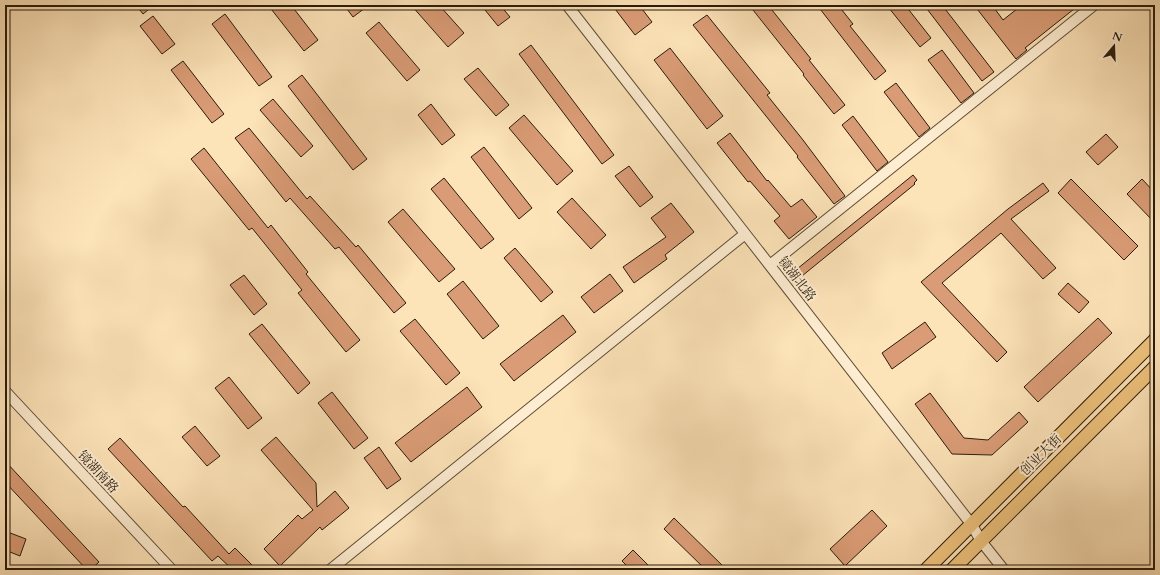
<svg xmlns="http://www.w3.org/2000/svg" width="1160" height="575" font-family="Cardo,'Noto Serif SC',serif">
<rect width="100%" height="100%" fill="#fde3b8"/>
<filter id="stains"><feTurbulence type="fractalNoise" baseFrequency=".005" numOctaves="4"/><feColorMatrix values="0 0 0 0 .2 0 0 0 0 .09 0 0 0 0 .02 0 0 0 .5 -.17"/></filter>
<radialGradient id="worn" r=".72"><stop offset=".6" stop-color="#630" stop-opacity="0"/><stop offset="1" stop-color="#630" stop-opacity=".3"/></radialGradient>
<path fill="#da9c76" stroke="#291b0b" d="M136,5H154L143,14Z
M268,5H291L318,40L304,51Z
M344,5H369L353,17Z
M411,5H439L464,33L448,47Z
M481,5H500L510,17L498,26Z
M612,5H639L652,22L635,35Z
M749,5H768L811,59L809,60L845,105L834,114L803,75L804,74Z
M817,5H838L853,24L850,26L886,71L875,80Z
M893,5H905L931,38L920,47L889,8Z
M924,5H942L994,72L982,81Z
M974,5H992L1003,20L1022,5H1079L1025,48L1027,50L1016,59Z
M225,14L272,77L259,86L212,24Z
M707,15L770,93L767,95L803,140L845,196L834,204L797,157L798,156L693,25Z
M153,16L175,44L162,54L140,26Z
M379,22L420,70L407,81L366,33Z
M531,45L614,155L602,164L519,54Z
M670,48L723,116L707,129L654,60Z
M942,50L974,93L961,103L928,60Z
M183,61L224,114L212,123L171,70Z
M478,68L509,105L496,116L464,79Z
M302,75L367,159L353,170L288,86Z
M896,83L930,128L919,137L884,92Z
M273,99L313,146L301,157L260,110Z
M431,104L455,135L442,145L418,115Z
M524,115L573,171L557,185L509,128Z
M853,116L888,162L877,171L842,125Z
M249,128L307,199L310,196L356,247L358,245L406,303L394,313L339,247L335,249L290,198L286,202L235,138Z
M730,133L767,181L768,180L791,207L802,199L817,217L789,239L774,221L780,216L750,181L748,182L717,143Z
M1106,134L1118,147L1098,165L1086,152Z
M484,147L532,208L519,219L471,157Z
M204,148L268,228L271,225L308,272L306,274L360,340L346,352L298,293L302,290L252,228L249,230L191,159Z
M629,166L653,197L640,207L615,176Z
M913,175L917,180L914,183L915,184L802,276L797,269Z
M444,178L494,239L481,249L431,189Z
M1071,179L1138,246L1124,260L1058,193Z
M1142,179L1155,193V223L1127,194Z
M1043,183L1049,191L1011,219L1056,268L1043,279L1001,233L942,283L1007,352L997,362L921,282L1008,209Z
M572,198L606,235L591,249L557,212Z
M671,203L694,232L665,255L667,259L634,283L623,267L666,237L651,218Z
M403,209L455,269L439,282L388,222Z
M515,248L553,292L541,302L504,258Z
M610,274L623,291L594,313L581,297Z
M244,275L267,304L254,315L230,285Z
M463,281L499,326L483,339L447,294Z
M1068,283L1089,302L1079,313L1058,294Z
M563,315L576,332L514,381L500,364Z
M1098,318L1112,333L1038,402L1024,387Z
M415,319L460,373L446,385L400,331Z
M925,322L936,337L892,369L882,353Z
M262,324L310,383L298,394L249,334Z
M229,377L262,418L248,429L215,388Z
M467,387L482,407L411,462L395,443Z
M332,392L368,438L354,449L318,403Z
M930,393L964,438L988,440L1019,412L1028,422L992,455L952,454L915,404Z
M195,426L220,456L207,466L182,437Z
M276,437L316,483L317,507L335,491L349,508L322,530L320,527L280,566L264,549L298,515L302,519L313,510L261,450Z
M120,438L183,507L185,506L229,554L235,548L257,570H233L218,556L212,561L108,449Z
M379,447L401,479L387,489L364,458Z
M5,461L99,562L90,570H87L5,482Z
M872,510L887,526L845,566L830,549Z
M674,518L727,570H706L664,529Z
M5,531L26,539L20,556L5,550Z
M633,550L653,570H631L622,561Z"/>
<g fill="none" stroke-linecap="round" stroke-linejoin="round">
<defs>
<path id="minor" d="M567,5L972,525L981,541L1004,570
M770,265L1094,5
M5,391L172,570
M330,570L745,234"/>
<path id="major" d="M926,570L1155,340
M952,570L1155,367"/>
</defs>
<use href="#minor" stroke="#5e4d36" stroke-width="12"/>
<use href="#major" stroke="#291b0b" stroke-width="15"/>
<use href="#minor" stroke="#feedd1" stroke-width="10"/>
<use href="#major" stroke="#eec27c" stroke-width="13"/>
</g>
<g text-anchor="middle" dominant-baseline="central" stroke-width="4" stroke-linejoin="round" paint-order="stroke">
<g font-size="13" fill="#291b0b" stroke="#feedd1">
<text transform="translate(797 279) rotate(52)">镜湖北路</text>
<text transform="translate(1041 455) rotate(-45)">创业大街</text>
<text transform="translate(98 472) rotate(47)">镜湖南路</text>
</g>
</g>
<rect width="1160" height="575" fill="none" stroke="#fde3b8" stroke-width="20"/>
<rect x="6" y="6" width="1148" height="563" fill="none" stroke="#291b0b" stroke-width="2"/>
<rect x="10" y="10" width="1140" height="555" fill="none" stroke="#291b0b"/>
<g transform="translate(1114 46) rotate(19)" stroke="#feedd1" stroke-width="3" paint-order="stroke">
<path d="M0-3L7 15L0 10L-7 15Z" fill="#291b0b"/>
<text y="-6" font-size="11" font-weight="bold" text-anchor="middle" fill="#291b0b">N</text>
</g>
<rect width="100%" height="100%" filter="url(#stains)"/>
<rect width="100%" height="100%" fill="url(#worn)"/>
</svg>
